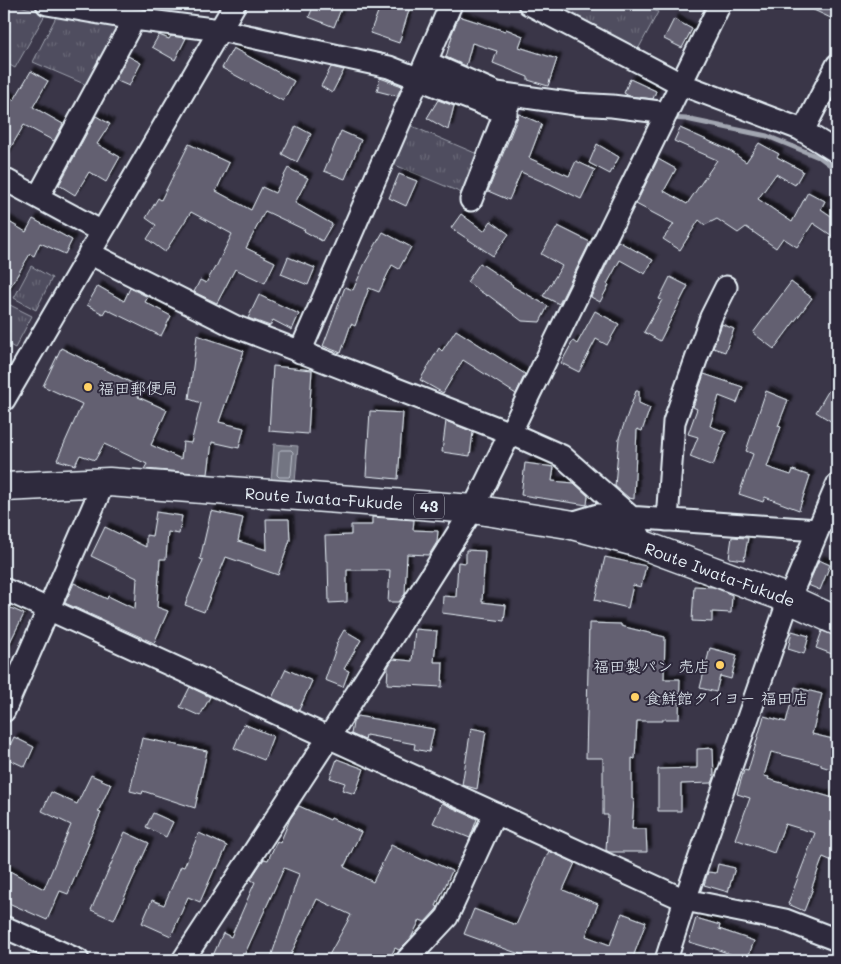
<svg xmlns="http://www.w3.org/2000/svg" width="841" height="964" font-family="Mali,'Klee One',sans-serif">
<defs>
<pattern id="grass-tufts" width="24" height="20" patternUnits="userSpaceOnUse" patternTransform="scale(1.25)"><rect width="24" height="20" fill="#504e5f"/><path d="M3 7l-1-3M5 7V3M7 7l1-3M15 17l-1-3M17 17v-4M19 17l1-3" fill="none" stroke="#696877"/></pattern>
<filter id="shadow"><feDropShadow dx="4.5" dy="-4.5" stdDeviation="1" flood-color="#0009"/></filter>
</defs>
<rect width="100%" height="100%" fill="#3a3648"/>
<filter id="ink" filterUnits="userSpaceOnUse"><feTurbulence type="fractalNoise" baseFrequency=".02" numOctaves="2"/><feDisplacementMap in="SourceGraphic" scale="10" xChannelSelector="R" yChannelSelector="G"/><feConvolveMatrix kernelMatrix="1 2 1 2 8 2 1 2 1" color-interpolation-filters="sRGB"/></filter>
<g filter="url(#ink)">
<path fill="url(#grass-tufts)" stroke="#9ca0ac" d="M12,4L46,13L15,68L4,62V18Z
M539,4H642L658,12L633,59Z
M58,13L134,19L96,89L33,62Z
M400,121L482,156L464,194L383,160Z
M31,266L52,278L36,310L14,298Z
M10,305L32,316L15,348L4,342V317Z"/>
<path fill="#737482" stroke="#a2a6b1" d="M274,444L298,446L295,483L271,481Z"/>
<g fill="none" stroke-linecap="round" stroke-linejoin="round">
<path stroke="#b9bfc9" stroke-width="1" d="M281,450H291L293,452L291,475L289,477H279L277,475L279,452Z"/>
<path stroke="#a2a6b1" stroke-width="5" d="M242,25L261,28
M670,118L686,119L767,136L821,158L837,170"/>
</g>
<path fill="#636171" stroke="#e8f1f8" filter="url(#shadow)" d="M314,4H343L334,27L309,17Z
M381,4H411L399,43L370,33Z
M801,4H837V21Z
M459,16L505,31L506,29L523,36L519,47L557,59L548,86L528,80V77L493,63L497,51L472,43L466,66L446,57L452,36H451Z
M674,19L692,29L682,48L664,39Z
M159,35L169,39L171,36L186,38L175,60L152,47Z
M233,48L294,81L283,101L222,68Z
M128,56L141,63L129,86L115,80Z
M331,67L344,70L332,93L321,86Z
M31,71L48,81L33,107L63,124L54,141L24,125L4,159V95L14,100Z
M380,78L402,86L397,96L377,91Z
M630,79L656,91L653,99L629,96L624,93Z
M438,100L454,106L448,130L427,118Z
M519,114L542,124L529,158L569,176L576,161L595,170L581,199L548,183V184L521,172L509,200L488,191Z
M96,116L110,124L97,144L120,157L106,182L89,172L75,195L59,185Z
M296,126L311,134L297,162L282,154Z
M680,128L729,150L746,162L759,143L779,154L777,157L803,171L795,185L776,174L758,199L792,222L808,192L825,201L821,209L837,220V239L813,223L797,247L783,238L776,248L746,227L738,233L717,219L705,225L699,220L680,250L663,239L674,224L636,204L658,159L676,169L664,191L687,204L717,160L674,141Z
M341,131L361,140L345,179L324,171Z
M189,144L229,163L216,191L251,210L262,187L275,193L288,168L308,178L295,203L332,224L322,241L304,231L305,230L265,211L246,248L275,262L265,283L235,269L217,303L194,292L200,280L206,283L215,267H216L232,234L191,212L165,252L147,239L156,225L146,218L158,198L161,200Z
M597,144L619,157L610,174L589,163Z
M399,174L417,181L406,206L389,198Z
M461,214L484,231L491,221L509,234L493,256L451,228Z
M4,219L26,232L33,219L72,240L65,254L40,243L34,256L30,254L4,297Z
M558,226L590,242L559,304L543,296L562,266L541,254Z
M383,232L411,247L399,269L392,265L379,292L369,288L355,326L351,324L341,353L323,346L345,287L353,290L365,263Z
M618,241L653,260L645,274L620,260L607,284L609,285L600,302L591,297Z
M288,257L315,268L308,285L281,274Z
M480,263L513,285L512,286L548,306L540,322L522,321L488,295L487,296L467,282Z
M670,277L688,286L660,341L644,332L662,300L659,299Z
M791,282L812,298L774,349L753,333Z
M98,286L124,301L130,288L148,297L145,302L171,316L161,336L106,309L103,314L87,305Z
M259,295L299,314L292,330L273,320L270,326L248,318Z
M595,311L619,324L607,345L596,339L579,372L561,363L573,341L577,344Z
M722,324L734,329L725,352L713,348Z
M456,330L525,374L516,394L463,360L443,393L420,380L439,348L442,351Z
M197,335L244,351L219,422L244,428L239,448L212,442L208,474L144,469L147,464L104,444L95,460L80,455L75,465L57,460L82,404L43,386L61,348L142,388L138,397L167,410L151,445L181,459L183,442L191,443L201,403L189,399Z
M273,366L312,370L308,434L269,431Z
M704,374L743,387L737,403L719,396L710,426L726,432L713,466L690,457L698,437L688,434L697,409L693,407Z
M829,390L837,395V425L816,412Z
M636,391H639V403L650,408L642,431L637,429L634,499L629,498L615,486L619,438Z
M766,391L788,400L778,426L781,427L767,467L791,475L793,470L810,476L799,510L765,497L763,502L739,494L753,454L746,451Z
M370,411L403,413L398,479L366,476Z
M446,421L473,432L470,456L442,452Z
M525,463L554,467L552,481L574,483L588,496L587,505L521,495Z
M211,511L243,518L238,541L267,550L266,519H289L290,540L278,575L226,557L204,612L185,605L203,560L200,559Z
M156,512L182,516L179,534L168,532L166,559H160L157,607L168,611L154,643L65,603L74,583L107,599L108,596L135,609L137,578L91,556L105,527L146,547V535L152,536Z
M372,517L414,520L413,530L438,531L437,542L429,555L407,554L405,594L399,602H388L390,570H347V602L329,603L328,561H326L325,536L351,535V525H372Z
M732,537L748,538L744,560L729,558Z
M466,550L485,551L482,602L506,605L504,621L442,613L443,596L456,597L458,562L466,563Z
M605,557L646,566L641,587L633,585L628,608L595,600Z
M819,560L830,565L820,590L808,585Z
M694,586L713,587L732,595L731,613L712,612V622L692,621Z
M4,605L24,614L4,654Z
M589,623L621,624V626L665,637L664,679H680L679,719H663V721H637L635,759L632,758V799H634L632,829H646L647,852H609L606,850L608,815H603V758H586Z
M415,629L437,631L434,662H443L442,687L387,684L388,667L393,659L412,661Z
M344,630L361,640L344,669L349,671L343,687L325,680L337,645L336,644Z
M792,631L809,636L804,654L788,649Z
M822,631L837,636V641L832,654L816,648Z
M710,648L737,655L731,679L720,676L716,692L700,688Z
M286,669L312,681L299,710L272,698Z
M190,687L210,697L200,716L180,707Z
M795,687L822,694L812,734L837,740V771L821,766V764L771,752L764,776L769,777L768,779L837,799V863L823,857L812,887L813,888L804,911L788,904L815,833L785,824L774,853L735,839L750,798L737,794L744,770L748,771L764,716L786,722Z
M357,716L434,729L429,752L414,749L415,744L366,735L365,740L351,734L353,723Z
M244,724L273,736L264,760L234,748Z
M471,728L486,731L477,789L462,785Z
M14,737L34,747L25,767L4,757Z
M142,738L207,751L195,808L143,791L142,794L130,791Z
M713,748L714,778L712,783L681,784V811H658V769L697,768V749Z
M337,759L364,769L355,794L342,790L345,783L330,778Z
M91,775L111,784L98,812L101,813L87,843H89L68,894L60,891L47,920L4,901V868L44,889L71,825L42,811L51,792L77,804Z
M442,803L477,819L470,838L433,823Z
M299,806L330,820L331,818L361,832L344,867L373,882L391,845L425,861L426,859L452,871L436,906L438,907L436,910L425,922L420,920L411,938L399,950L395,948L389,960H338L329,955L351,915L317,899L288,960H270L299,874L284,868L242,960H211L223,933L231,937L255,882L251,880L254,874L264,859L268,860L277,841L280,843L290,819Z
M153,813L173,822L166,837L146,827Z
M125,832L149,843L114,920L91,910Z
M199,833L227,846L217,869L215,868L200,902L188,897L171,936L142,923L152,900L164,905L181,866L184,867Z
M549,851L575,863L563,890L598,904L586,936L610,945L622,913L646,922L632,960H536L464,934L474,909L516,925Z
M718,864L735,868L728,892L704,885L708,872L716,873Z
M696,918L720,925L719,929L754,941L747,960L713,948V949L689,942Z"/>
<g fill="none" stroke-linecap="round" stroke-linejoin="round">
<defs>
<path id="minor" d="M47,4L134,19L220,30L389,67L506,113
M529,4L681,84L800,129L837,152
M426,62L497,93L575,104L612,106L667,113
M803,131L837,65
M4,179L102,232
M38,197L134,19
M471,200L510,100
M89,253L234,326L510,433L562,456L631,517L644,546
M300,352L451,4
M4,400L235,4
M667,520L674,422L711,317L726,287
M568,524L598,515L818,530
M4,589L685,900L785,920L837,940
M4,711L104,482
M4,927L78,960
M183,960L329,737L473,509L720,4
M407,960L447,917L495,813
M666,960L685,900L789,599L837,485"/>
<path id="major" d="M4,487L109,482L473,509L568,524L635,542L789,599L837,621"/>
</defs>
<use href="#minor" stroke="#e8f1f8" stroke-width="25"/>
<use href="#major" stroke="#e8f1f8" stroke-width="31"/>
<use href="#minor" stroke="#2f2a3d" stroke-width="21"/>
<use href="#major" stroke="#2f2a3d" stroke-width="28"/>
</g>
</g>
<g fill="#ffd166" stroke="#2f2a3d" stroke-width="2">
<circle cx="88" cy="387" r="5"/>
<circle cx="720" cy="665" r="5"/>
<circle cx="635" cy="697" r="5"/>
</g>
<g text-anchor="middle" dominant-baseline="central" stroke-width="4" stroke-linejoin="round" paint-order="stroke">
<rect fill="#2f2a3d" stroke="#b0b5c0" stroke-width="1" x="414" y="493.5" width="30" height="25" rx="4"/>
<g font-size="15" font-weight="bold" fill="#e8f1f8">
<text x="429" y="506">43</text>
</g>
<g font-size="16" fill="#e8f1f8" stroke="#2f2a3d" text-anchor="start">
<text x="98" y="387">福田郵便局</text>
<text x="710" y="665" text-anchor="end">福田製パン 売店</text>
<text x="645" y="697">食鮮館タイヨー 福田店</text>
</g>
<g font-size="16" fill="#e8f1f8" stroke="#2f2a3d">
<text transform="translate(324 498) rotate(4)">Route Iwata-Fukude</text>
<text transform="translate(720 574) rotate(20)">Route Iwata-Fukude</text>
</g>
</g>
<rect width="841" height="964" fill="none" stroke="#2f2a3d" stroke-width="20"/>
<rect x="10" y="10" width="821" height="944" fill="none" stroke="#e8f1f8" stroke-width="2" filter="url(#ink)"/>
</svg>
